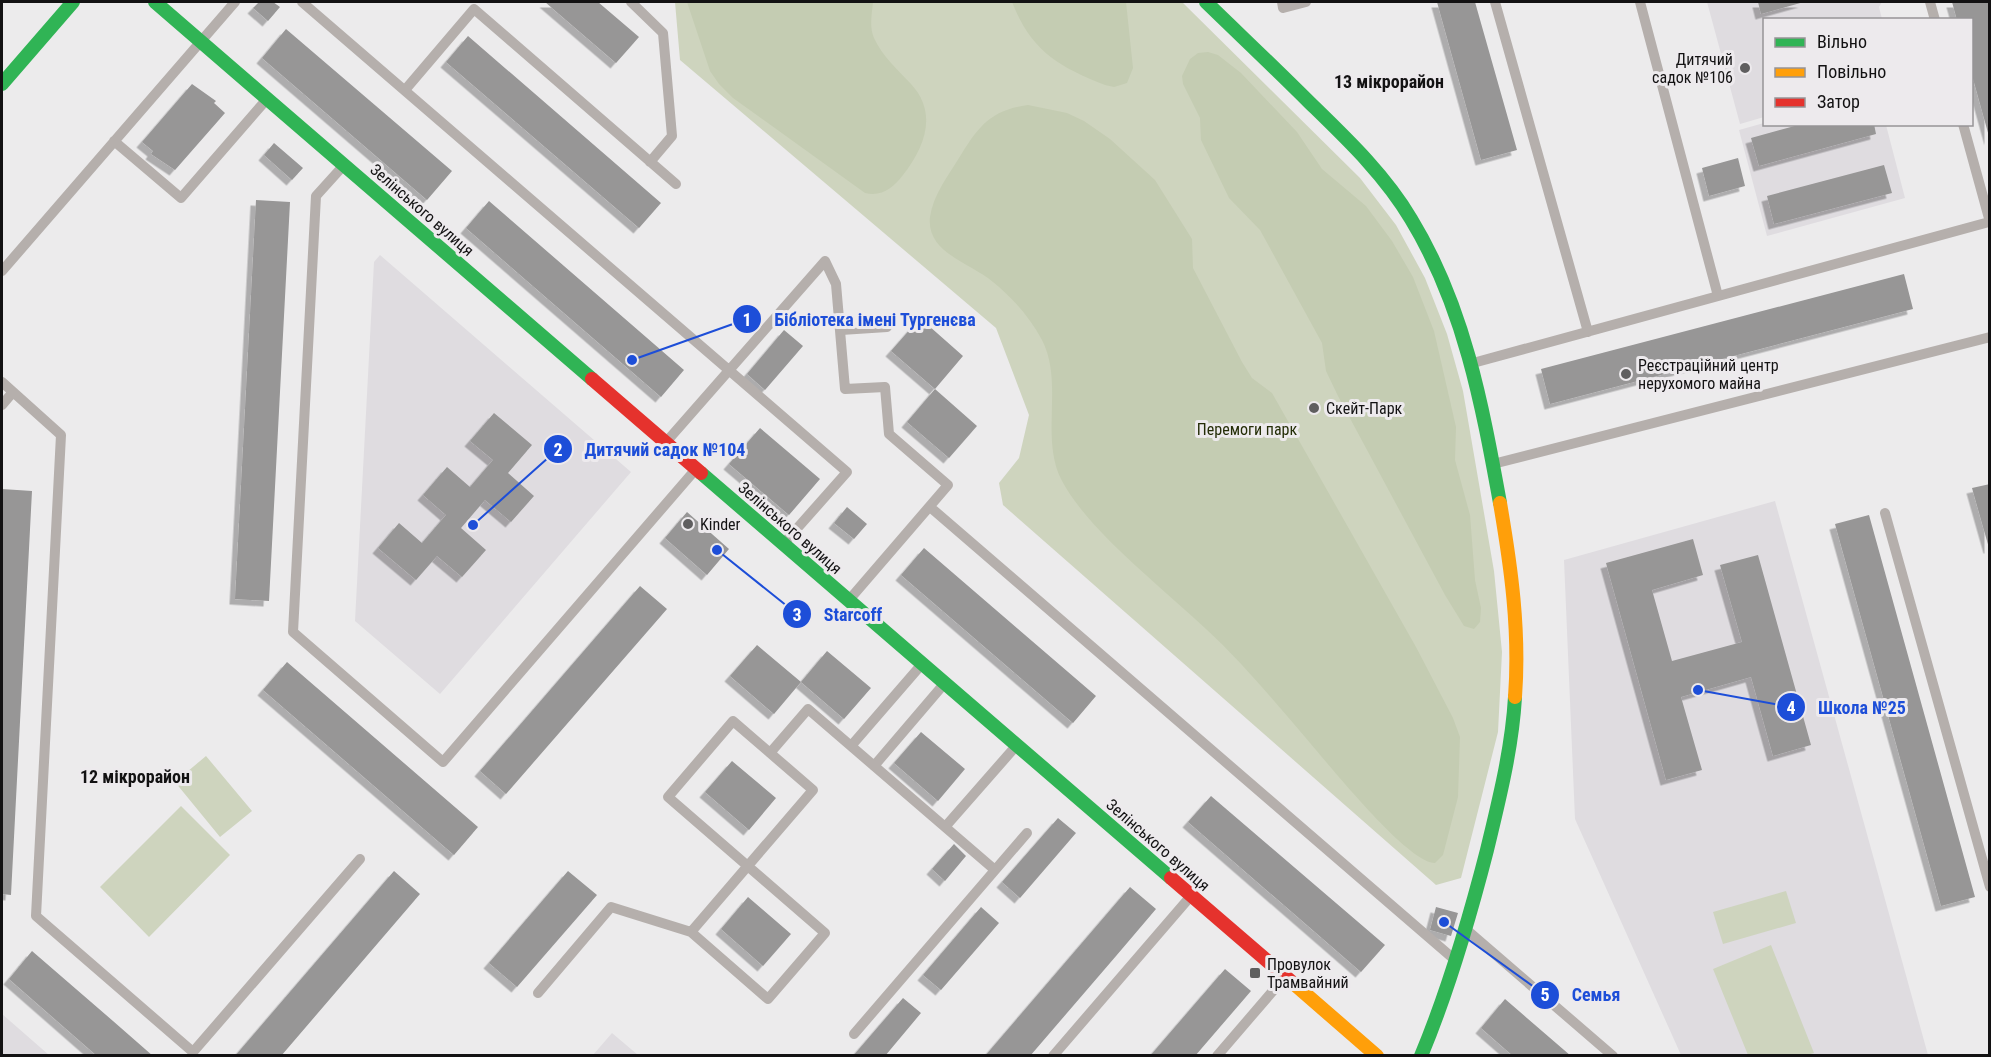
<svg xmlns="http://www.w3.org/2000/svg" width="1991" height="1057" font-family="'Roboto Condensed',sans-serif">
<defs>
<filter id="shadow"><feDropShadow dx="-5.5" dy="5.5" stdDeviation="0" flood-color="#0004"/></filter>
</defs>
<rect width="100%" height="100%" fill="#ecebec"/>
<path fill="#dfdce0" d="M1707,2H1882L1879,7L1882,19L1764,20V117L1740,124Z
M1764,123L1886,125L1905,198L1767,236L1739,130Z
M380,255L631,472L440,694L355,621L374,262Z
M1775,501L1928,1055V1056L1681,1055L1575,819L1564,560Z
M2,1014L49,1055H2Z
M612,1033L638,1055H593Z"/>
<path fill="#ced4be" d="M675,2H1182L1360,178L1396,225L1425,278L1447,334L1463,391L1494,571L1502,652L1498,732L1461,878L1436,885L1003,505L999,483L1019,458L1029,415L996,328L680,60Z
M206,756L252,811L220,837L175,782Z
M181,806L230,855L149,937L100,887Z
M1786,891L1796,923L1723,944L1713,912Z
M1771,945L1814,1053L1807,1055H1748L1713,969Z"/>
<path fill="#c4ccb2" d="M687,2H873C872,14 869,26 874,38C882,56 898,70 911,84C938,113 925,147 903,175C893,188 882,197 865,193L733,98L719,84L710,71Z
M1012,2H1126L1133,68L1127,83L1114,87L1105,85C1057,66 1031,50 1012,2Z
M1208,52L1218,55L1241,73L1297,132L1322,169L1366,206L1392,241L1413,277L1434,331L1456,427L1455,460L1470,515L1475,580L1481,608L1480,622L1474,629L1464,626L1445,595L1338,396L1326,371L1322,343L1260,230L1229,198L1201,140L1200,118L1183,84L1182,76L1190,59L1198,53Z
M1028,105L1067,113L1084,121L1110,139L1155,180L1192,239L1193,268L1242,362L1252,378L1272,393L1416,647L1453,718L1460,737L1458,797L1443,855L1435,863C1407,863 1326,761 1305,737C1273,700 1242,662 1206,629C1164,589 1086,529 1061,479C1040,436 1064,383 1042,340C1030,318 1013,298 993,282C971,263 926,253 930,217C933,195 948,176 959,158C978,127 990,110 1028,105Z"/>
<path fill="#979696" filter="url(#shadow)" d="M259,2H273L280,7L268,21L253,8Z
M545,2H598L639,37L616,63Z
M1437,2H1475L1517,150L1481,160Z
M1758,2H1804L1761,14Z
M1952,2H1990V140L1972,75V20H1957Z
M286,29L452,171L427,200L262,58Z
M468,36L661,203L639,228L446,62Z
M192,84L216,101L214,103L225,113L175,170L151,154L153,151L142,142Z
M1802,124H1874L1876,134L1759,166L1751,138Z
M274,143L303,168L292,180L264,155Z
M1738,158L1745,186L1709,196L1702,168Z
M1884,165L1892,193L1774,224L1767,196Z
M256,200L290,202L269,601L235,599Z
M489,201L684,370L661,397L466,228Z
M1904,274L1913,309L1550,404L1541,369Z
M920,318L963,356L935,389L891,351Z
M784,330L803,346L765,390L747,374Z
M935,389L977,426L949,458L907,422Z
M494,413L532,445L508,473L534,496L511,522L485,500L461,528L486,550L462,577L437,556L416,580L378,548L399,523L422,543L446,515L423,495L447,467L470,487L493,460L470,441Z
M760,428L820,479L789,515L729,464Z
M1990,484V548H1989L1972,488Z
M2,489L32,491L11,895L2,894Z
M847,507L867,524L854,539L834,523Z
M687,512L729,549L707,575L665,538Z
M1869,515L1975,897L1941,906L1835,524Z
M1693,539L1703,575L1652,590L1672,661L1742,642L1720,565L1758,555L1811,745L1773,756L1751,677L1681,697L1702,770L1666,780L1606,563Z
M924,548L1096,696L1073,723L901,575Z
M640,586L667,609L506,794L480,771Z
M757,645L801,682L774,714L730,676Z
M827,651L871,688L844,719L801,682Z
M287,662L478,827L454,855L263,690Z
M921,732L965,769L938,801L894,763Z
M732,761L776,798L749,830L705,792Z
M1211,796L1385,945L1361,972L1188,822Z
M1058,818L1076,833L1020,898L1002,882Z
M954,844L966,856L945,881L932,869Z
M394,871L420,894L281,1056H235Z
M568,871L597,895L517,987L489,963Z
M1130,887L1156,909L1116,956L1030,1056H985Z
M748,897L791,934L763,966L721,929Z
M981,907L999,923L941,990L923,975Z
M1436,907L1458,913L1451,936L1430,930Z
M32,951L113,1021L153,1056H97L9,979Z
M1225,969L1251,991L1195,1056H1150Z
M903,998L921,1013L885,1056H853Z
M1505,999L1571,1056H1513L1481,1028Z"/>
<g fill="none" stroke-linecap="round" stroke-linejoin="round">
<path stroke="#b5afac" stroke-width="10" d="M302,2L847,472L785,542
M631,2L663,33L672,136L650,162
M1282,2L1283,8L1306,2
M1495,2L1588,332
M1640,2L1718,296
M1930,2L1935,20
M405,90L474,9L676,184
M1963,124L1990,222
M114,141L181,198L267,99
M344,165L316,196L293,632L443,762L696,469
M2,271L235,2
M841,330L887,327
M1473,363L1989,222
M2,382L61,435L36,916L193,1052L360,859
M2,405L13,392
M667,441L825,261L836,284L845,389L885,387L889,434L948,485L849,600
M1493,464L1990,337
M930,507L1455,960
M1885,513L1990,887
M851,746L922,664
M770,753L808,709L995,870
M874,766L944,684
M945,827L1016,746
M1468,931L1613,1056
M538,993L611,907L691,932L768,999L825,933L668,797L733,721L813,790L691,932
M854,1034L1027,833
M1053,1056L1190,897
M1217,1056L1284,978"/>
<path stroke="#30b455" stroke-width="14" d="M155,2L592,379
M1206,2C1241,36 1276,69 1310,103C1347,139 1385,175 1411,219C1464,306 1482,404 1500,503
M2,84L73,2
M701,473L1171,878
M1421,1056C1449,989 1469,920 1487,850C1499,800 1512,749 1515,697"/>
<path stroke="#ff9f0a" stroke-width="14" d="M1500,503C1511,567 1520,631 1515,697
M1293,983L1377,1056"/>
<path stroke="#e5322d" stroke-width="14" d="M592,379L701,473
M1171,878L1293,983"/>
</g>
<g fill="#5f5e5f" stroke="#edeaed" stroke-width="2">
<circle cx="1745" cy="68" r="6"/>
<circle cx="1626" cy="374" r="6"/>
<circle cx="1314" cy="408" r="6"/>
<circle cx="688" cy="524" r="6"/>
<rect x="1249" y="967" width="12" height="12" rx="3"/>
</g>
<g text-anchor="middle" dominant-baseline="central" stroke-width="6" stroke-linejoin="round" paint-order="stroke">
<g font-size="16" fill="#131213" stroke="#edeaed" text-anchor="start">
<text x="1733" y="59" text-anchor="end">Дитячий<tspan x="1733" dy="18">садок №106</tspan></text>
<text x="1638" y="365">Реєстраційний центр<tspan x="1638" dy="18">нерухомого майна</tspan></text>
<text x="1326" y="408">Скейт-Парк</text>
<text x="700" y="524">Kinder</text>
<text x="1267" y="964">Провулок<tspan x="1267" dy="18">Трамвайний</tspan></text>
</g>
<g font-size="16" fill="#131213" stroke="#edeaed">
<text transform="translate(422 210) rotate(41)">Зелінського вулиця</text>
<text transform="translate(790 528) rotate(41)">Зелінського вулиця</text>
<text transform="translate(1158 845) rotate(41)">Зелінського вулиця</text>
</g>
<g font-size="16" fill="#242d07" stroke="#edeaed">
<text x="1247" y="429">Перемоги парк</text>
</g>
<g font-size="18" font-weight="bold" fill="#131213" stroke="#edeaed">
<text x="1389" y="81">13 мікрорайон</text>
<text x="135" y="776">12 мікрорайон</text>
</g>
</g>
<path fill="none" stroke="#1d4ed8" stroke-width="2" d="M632 360L747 319M473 525L558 449M717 550L797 614M1698 690L1791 707M1444 922L1545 995"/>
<g fill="#1d4ed8" stroke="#edeaed" stroke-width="2">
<circle cx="632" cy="360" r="6"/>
<circle cx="473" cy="525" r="6"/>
<circle cx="717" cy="550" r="6"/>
<circle cx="1698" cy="690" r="6"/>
<circle cx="1444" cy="922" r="6"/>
<circle cx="747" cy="319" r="15"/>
<circle cx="558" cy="449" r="15"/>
<circle cx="797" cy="614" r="15"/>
<circle cx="1791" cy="707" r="15"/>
<circle cx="1545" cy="995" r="15"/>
</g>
<g font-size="18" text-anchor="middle" font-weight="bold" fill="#fff">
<text x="747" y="326">1</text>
<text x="558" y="456">2</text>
<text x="797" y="621">3</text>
<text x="1791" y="714">4</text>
<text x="1545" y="1001">5</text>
</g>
<g font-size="18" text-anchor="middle" font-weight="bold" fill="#1d4ed8" stroke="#edeaed" stroke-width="6" stroke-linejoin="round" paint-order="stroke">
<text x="875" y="326">Бібліотека імені Тургенєва</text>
<text x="665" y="456">Дитячий садок №104</text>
<text x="853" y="621">Starcoff</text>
<text x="1862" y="714">Школа №25</text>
<text x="1596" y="1001">Семья</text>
</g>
<rect width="1991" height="1057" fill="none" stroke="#131213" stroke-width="6"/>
<rect x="1763" y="18" width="210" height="108" fill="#edeaed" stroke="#969496" stroke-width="1.5"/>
<rect x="1775" y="38" width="30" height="9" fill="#30b455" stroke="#969496" stroke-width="1.5"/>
<text x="1817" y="48" font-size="18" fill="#131213">Вільно</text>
<rect x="1775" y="68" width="30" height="9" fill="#ff9f0a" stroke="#969496" stroke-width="1.5"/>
<text x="1817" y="78" font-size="18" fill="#131213">Повільно</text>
<rect x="1775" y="98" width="30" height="9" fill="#e5322d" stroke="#969496" stroke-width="1.5"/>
<text x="1817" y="108" font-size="18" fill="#131213">Затор</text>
</svg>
